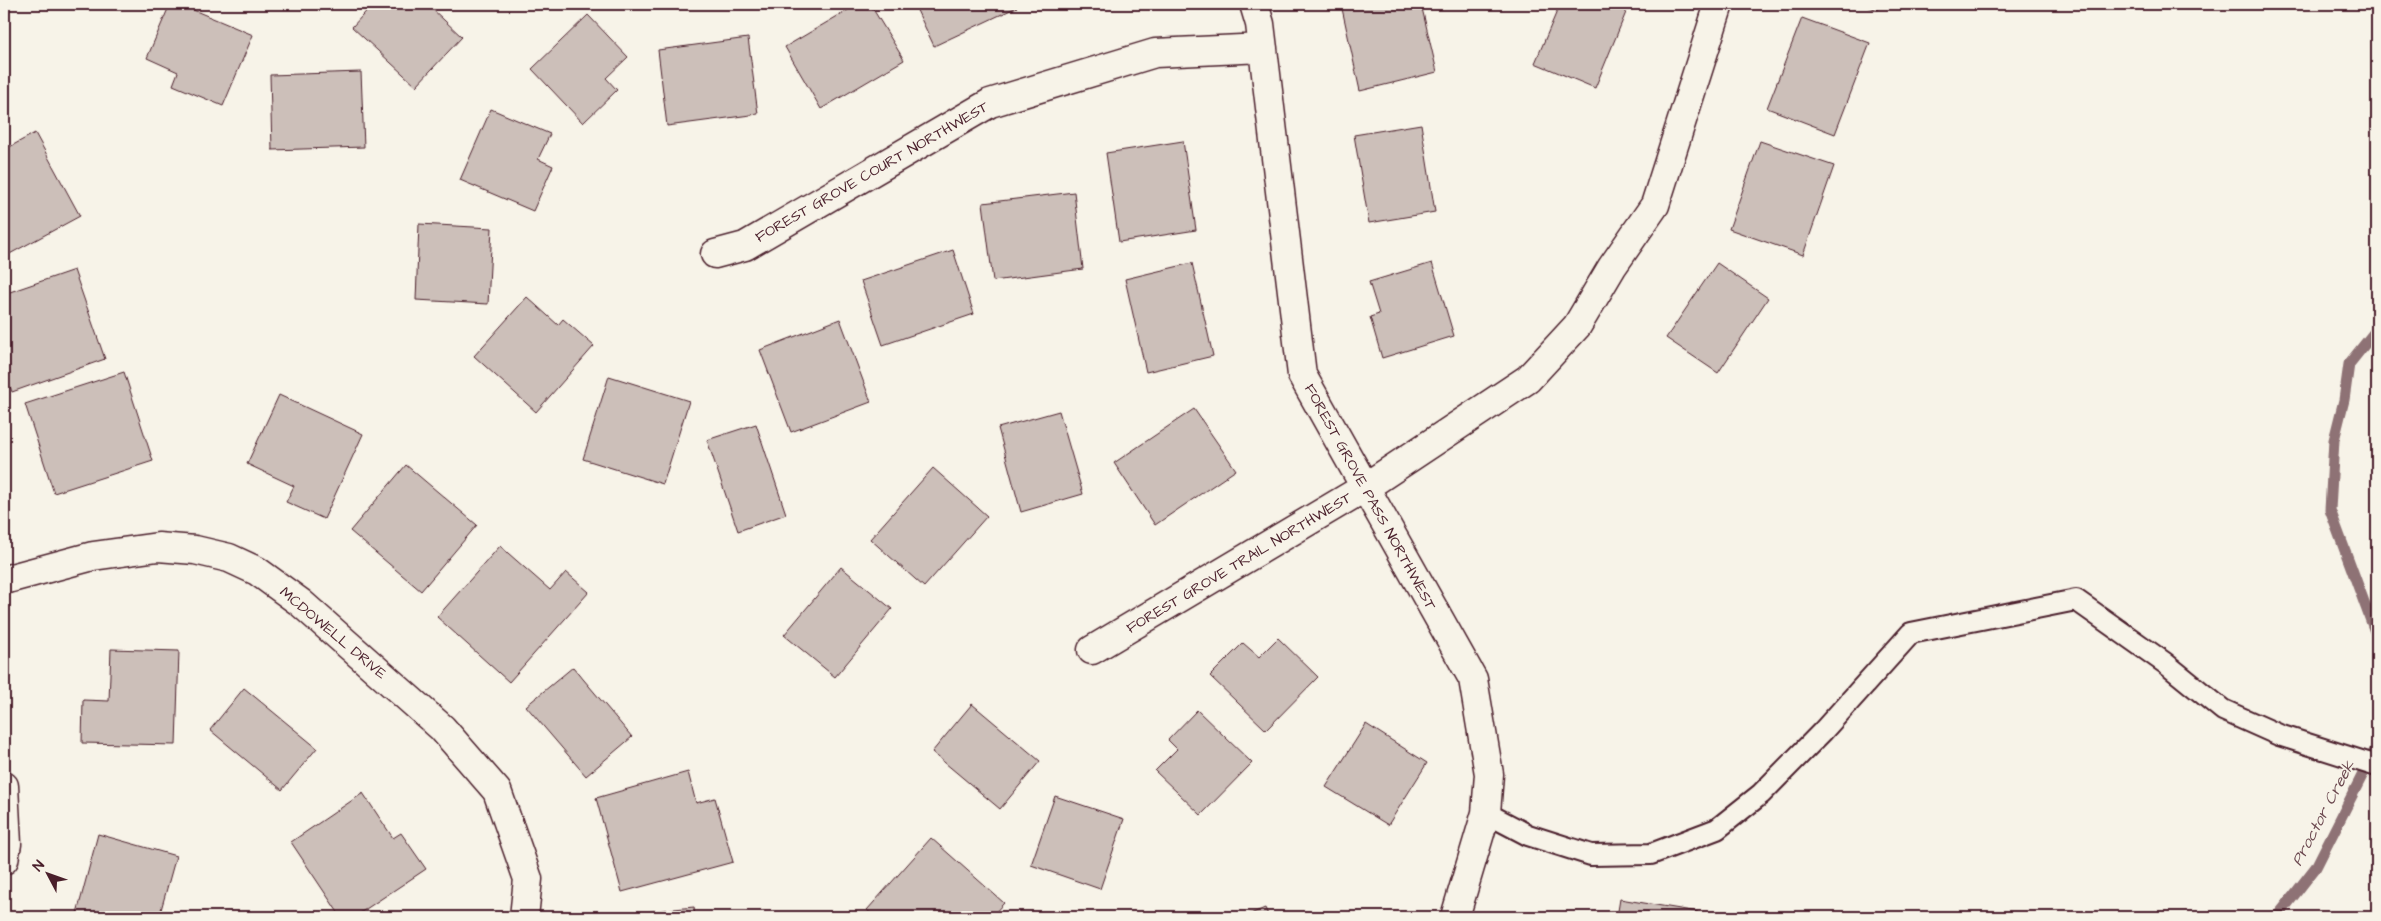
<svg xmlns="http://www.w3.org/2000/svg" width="2381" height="921" font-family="'Architects Daughter',sans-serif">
<rect width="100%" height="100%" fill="#f7f3e8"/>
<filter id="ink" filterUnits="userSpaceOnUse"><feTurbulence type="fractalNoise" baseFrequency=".02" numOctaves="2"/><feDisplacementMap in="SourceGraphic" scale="10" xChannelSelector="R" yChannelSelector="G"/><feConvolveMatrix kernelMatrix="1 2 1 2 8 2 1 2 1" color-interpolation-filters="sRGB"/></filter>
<g filter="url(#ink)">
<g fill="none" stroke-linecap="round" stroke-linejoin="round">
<path stroke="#8e7275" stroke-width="11" d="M2377,329L2349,364L2344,400L2334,440L2330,510L2377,637
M2277,917L2316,867L2377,746"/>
</g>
<path fill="#ccbfb9" stroke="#4a1f2b" d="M170,4H179L253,35L223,106L173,85L178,72L147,58Z
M373,4H427L462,37L416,86L352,27Z
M858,4H870L904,60L821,109L785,47Z
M914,4H1015L1017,7L934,46Z
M1341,4H1421L1437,72L1360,91Z
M1560,4L1629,5L1595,88L1535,63Z
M1861,4H1880L1878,10Z
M588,15L628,57L606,78L617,90L583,123L532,69Z
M1802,18L1870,43L1835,134L1767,108Z
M748,38L758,114L667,126L658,50Z
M361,72L364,147L272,150L270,75Z
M491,109L550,134L538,159L553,166L533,211L460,180Z
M1421,124L1435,212L1369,223L1354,135Z
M35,133L80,216L4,257V150Z
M1183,141L1196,230L1119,242L1106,153Z
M1760,141L1834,166L1803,255L1729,229Z
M1074,192L1083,269L993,281L983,203Z
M419,224L492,228L488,304L416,300Z
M953,250L974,314L883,345L861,281Z
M1192,263L1213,356L1146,372L1125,279Z
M1432,263L1454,336L1382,358L1370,317L1379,314L1369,282Z
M1717,263L1768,298L1718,373L1666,338Z
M74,270L105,359L12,392L4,369V344H5L4,294Z
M527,297L558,325L563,319L594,346L536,412L474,356Z
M840,319L871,402L791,432L760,350Z
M124,372L153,461L54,493L25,404Z
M609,376L689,401L663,484L583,459Z
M279,395L363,434L324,519L286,502L294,486L247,464Z
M1194,409L1236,470L1155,525L1114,463Z
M1059,411L1083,494L1021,512L998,428Z
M756,424L786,514L738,531L707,440Z
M406,465L477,525L421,591L350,531Z
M933,468L987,516L924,587L870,539Z
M500,546L550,590L566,572L589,592L509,682L437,617Z
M841,567L892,609L835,677L784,635Z
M1278,638L1318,677L1266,730L1210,676L1243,643L1259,657Z
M111,649L179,651L176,745L82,743L83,700L109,701Z
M573,667L632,737L586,776L526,706Z
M244,688L317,748L282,790L210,730Z
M972,704L1040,761L1000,809L932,752Z
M1197,710L1252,763L1201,815L1155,771L1177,749L1168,740Z
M1366,724L1427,763L1388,825L1326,787Z
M688,772L696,803L715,798L733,862L622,892L596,798Z
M363,793L393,838L401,833L426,869L354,917H341L291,842Z
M1055,796L1124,819L1100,889L1031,865Z
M98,834L176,856L159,917H76Z
M931,838L1004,903L991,917H875L867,910Z
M1620,899L1698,912L1697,917H1617Z
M694,907L695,917H644V912Z
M1265,908L1269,917H1243Z"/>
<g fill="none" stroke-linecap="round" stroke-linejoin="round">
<defs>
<path id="service" d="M1486,813L1528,835L1591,855L1651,854L1717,829L1761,794L1823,731L1911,633L2076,600L2165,663L2223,710L2279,735L2377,766"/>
<path id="minor" d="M1254,4L1260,24L1302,375L1473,679L1489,774L1486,813L1455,917
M715,254L745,246L990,103L1155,53L1263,48
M4,580L93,556L158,547L195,550L229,558L257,571L301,603L442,728L497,791L528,879L524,917
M1092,650L1364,488L1528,379L1577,326L1612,267L1655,205L1719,4
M4,786L7,844L4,860"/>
</defs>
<use href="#service" stroke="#4a1f2b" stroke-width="24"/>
<use href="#minor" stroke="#4a1f2b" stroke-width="31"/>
<use href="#service" stroke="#f7f3e8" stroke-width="20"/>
<use href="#minor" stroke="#f7f3e8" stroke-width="28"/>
</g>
</g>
<g text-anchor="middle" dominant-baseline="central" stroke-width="4" stroke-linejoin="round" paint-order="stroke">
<g font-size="15" fill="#4a1f2b" stroke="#f7f3e8">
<text transform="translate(872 172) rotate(-30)">FOREST GROVE COURT NORTHWEST</text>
<text transform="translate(1370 497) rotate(61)">FOREST GROVE PASS NORTHWEST</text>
<text transform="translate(1239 563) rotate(-31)">FOREST GROVE TRAIL NORTHWEST</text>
<text transform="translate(333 633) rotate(40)">MCDOWELL DRIVE</text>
</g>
<g font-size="16" font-style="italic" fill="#6c4950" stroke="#f7f3e8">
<text transform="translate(2323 813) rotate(-62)">Proctor Creek</text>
</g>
</g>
<rect width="2381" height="921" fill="none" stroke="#f7f3e8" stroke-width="20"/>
<rect x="10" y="10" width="2361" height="901" fill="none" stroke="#4a1f2b" stroke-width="2" filter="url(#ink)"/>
<g transform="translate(48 874) rotate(311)" stroke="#f7f3e8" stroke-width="4" paint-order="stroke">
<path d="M0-4L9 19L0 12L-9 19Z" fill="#4a1f2b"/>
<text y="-8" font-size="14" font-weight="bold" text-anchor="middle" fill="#4a1f2b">N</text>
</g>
</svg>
